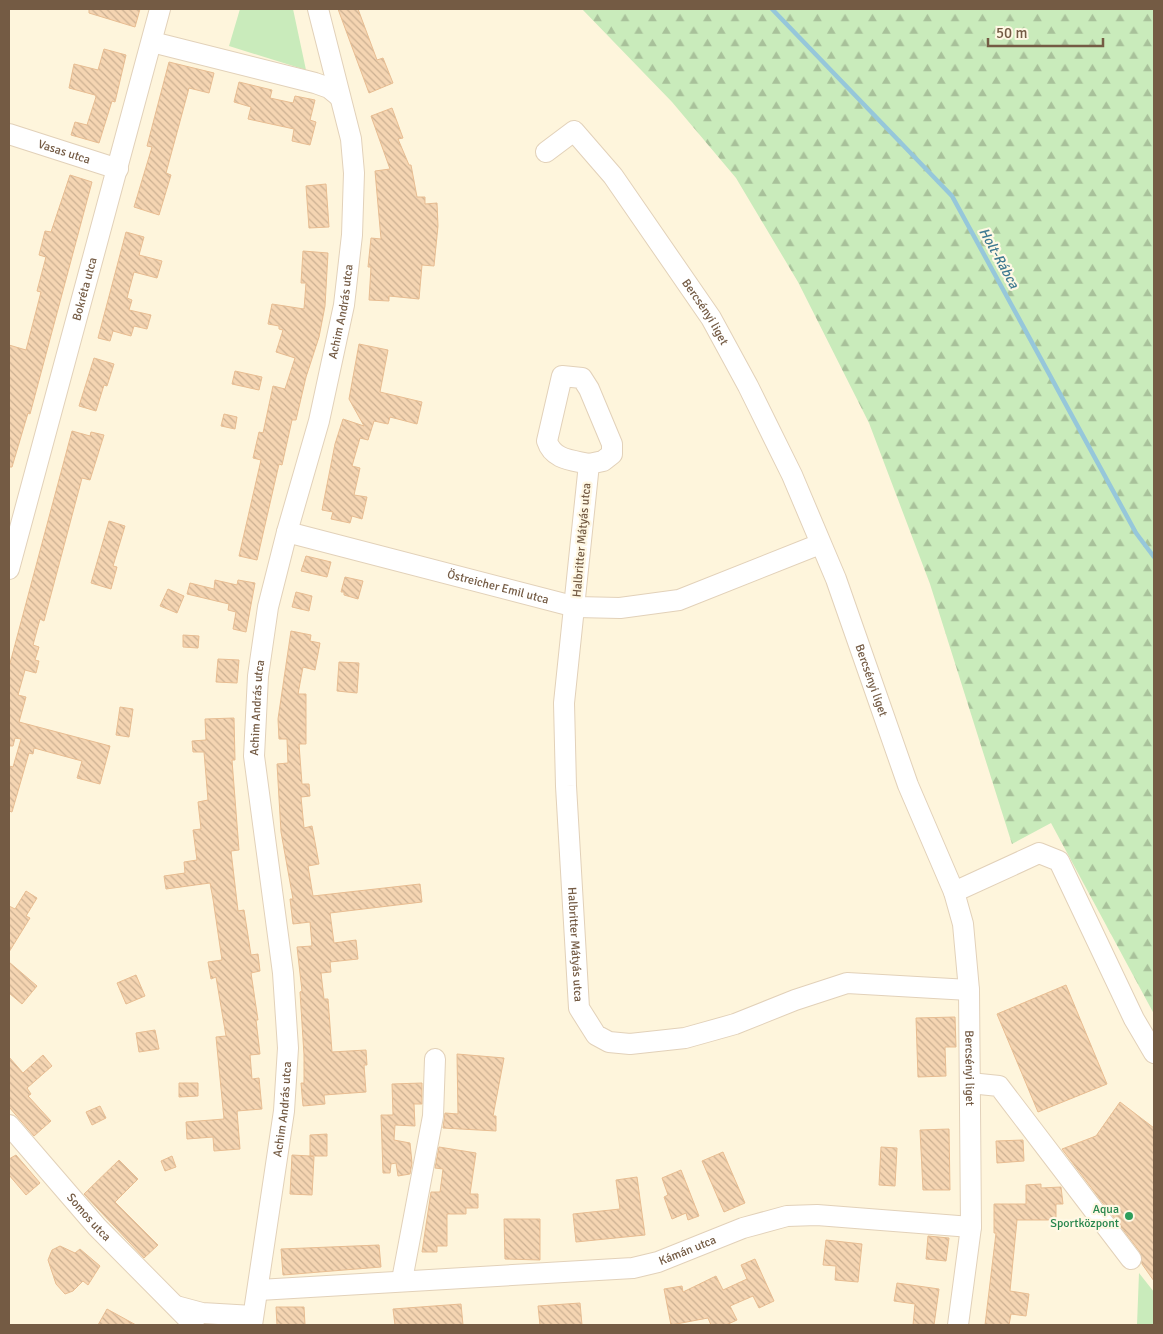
<svg xmlns="http://www.w3.org/2000/svg" width="1163" height="1334" font-family="Signika,sans-serif">
<defs>
<pattern id="forest-firs" width="22" height="20" patternUnits="userSpaceOnUse" patternTransform="scale(1.25)"><rect width="22" height="20" fill="#c9ebbb"/><path d="M5 1l3.5 6h-7zM16 11l3.5 6h-7z" fill="#a8c19a"/></pattern>
<pattern id="building-back-hatch" width="6" height="6" patternUnits="userSpaceOnUse" patternTransform="scale(1.25)"><rect width="6" height="6" fill="#f5d5b2"/><path d="M-1 5l2 2M0 0l6 6M5-1l2 2" fill="none" stroke="#cbb092"/></pattern>
</defs>
<rect width="100%" height="100%" fill="#fef5dc"/>
<path fill="#c9ebbb" d="M240,9H293L306,70L229,46Z
M1139,1273L1154,1292V1325H1137Z"/>
<path fill="url(#forest-firs)" d="M582,9H1154V1014L1051,823L1012,844L930,584L869,423L798,282L736,178L672,102Z"/>
<g fill="none" stroke-linecap="round" stroke-linejoin="round">
<path stroke="#96c7da" stroke-width="4.5" d="M772,9L952,196L1136,533L1154,557"/>
</g>
<path fill="url(#building-back-hatch)" stroke="#e8bd92" d="M89,9H140L135,27L89,13Z
M338,9H358L377,60L383,58L393,83L369,93Z
M104,49L126,55L115,102L112,101L99,143L71,135L75,122L87,125L96,97L95,95L69,88L74,64L98,70Z
M169,62L214,73L209,93L189,88L166,173L171,175L159,215L134,207L152,147L147,146Z
M239,82L272,90L270,98L293,103L295,96L315,100L310,120L316,122L310,145L292,141L294,129L248,119L251,107L234,102Z
M392,108L403,138L398,139L409,165H411L417,197H425V204L437,203L438,226L434,266L422,265L419,299L389,296V301L369,300L371,267H368L371,238L381,239L375,171L390,169L371,116Z
M70,175L92,182L30,414L28,413L12,467H9V345L26,350L41,292L37,291L46,257L39,255L45,231L51,232Z
M326,184L329,227L309,228L306,186Z
M126,232L144,237L139,255L162,261L157,278L134,272L127,298L132,300L129,310L151,315L147,329L134,326L131,336L113,331L110,341L98,338Z
M303,251L328,253L325,306L319,337L306,377L296,420H292L282,465L279,464L257,560L239,556L261,460L253,458L259,432L263,433L273,386L285,389L295,358L276,352L283,330L279,329V326L268,324L272,304L304,309L306,283H301Z
M359,344L388,350L380,392L422,402L417,424L390,417L388,424L374,421L368,440L360,438L352,466L360,468L354,495L367,497L362,519L352,516L350,523L331,519L333,512L322,510L335,444L343,419L364,426L349,399Z
M94,358L114,364L107,386L104,385L96,411L79,406Z
M235,371L262,377L259,390L232,384Z
M224,414L237,417L235,429L221,426Z
M72,431L90,436L91,432L104,435L90,480L82,478L44,621L40,619L33,645L39,647L35,660L39,661L36,673L25,670L18,695L26,697L19,722L110,746L100,784L77,778L82,761L34,748L33,754L29,753L12,812L9,811V766L13,767L21,739L15,738L13,746H9V667Z
M109,521L125,526L113,566L117,567L111,589L91,583Z
M306,556L331,562L327,577L301,571Z
M345,577L363,581L358,599L344,595V592H341Z
M215,580L237,585L238,580L255,583L246,632L233,629L236,612L228,610L229,604L187,594L190,583L214,589Z
M168,589L184,596L177,613L160,606Z
M296,592L312,596L309,611L292,607Z
M291,631L311,635L310,641L320,643L315,670L303,667L298,694H306V744H299L302,784H309L310,796L301,797L304,828L312,826L319,864L308,866L313,896L420,884L422,902L330,913L334,943L356,940L358,959L330,962L331,972L321,973L324,999H328L332,1052L366,1050L367,1065H364L366,1092L324,1095L325,1104L303,1106L301,1083H304V1055L300,992L302,991L297,947L312,946L310,922L293,924L290,899H293L281,832L277,764L288,763L287,739H279L278,719Z
M183,635L199,636L198,648L183,647Z
M218,659L239,660L237,683L216,682Z
M339,662L359,663L357,693L337,691Z
M120,707L133,709L129,737L116,735Z
M234,718L235,760H232L239,850L231,851L238,911L244,910L251,955L258,954L260,971L251,973L258,1020H256L260,1054L250,1055L252,1079L259,1078L262,1109L237,1111L240,1149L214,1151L213,1137L187,1139L186,1122L224,1119L216,1037L226,1036L216,977L211,979L208,962L222,960L213,899L210,883L166,889L164,876L185,873L184,862L197,860L193,830L201,829L198,802L208,800L204,752H193L192,741L206,740L205,719Z
M26,891L37,898L26,916L30,918L9,952V906L15,909Z
M9,962L37,986L22,1004L9,993Z
M136,975L145,996L126,1004L117,983Z
M1066,985L1107,1084L1038,1112L997,1014Z
M955,1017L956,1047H945L946,1076L918,1077L916,1018Z
M155,1030L159,1049L139,1052L136,1033Z
M457,1054L504,1058L493,1116H496V1131L443,1128L445,1113L458,1114Z
M43,1055L52,1066L27,1088L31,1094L28,1096L51,1121L34,1136L9,1107V1057L23,1073Z
M179,1083H198V1096L179,1097Z
M422,1083V1104H414L415,1126L395,1125L394,1140L410,1143L412,1163L410,1174L398,1176L396,1163L391,1164L390,1173H383L381,1115H393L392,1084Z
M1120,1102L1154,1128V1281L1142,1264L1140,1252L1062,1149L1096,1136Z
M100,1106L106,1118L92,1125L86,1112Z
M949,1129L950,1190H923L920,1130Z
M327,1134V1156H310L314,1157L312,1195L290,1194L292,1155L310,1156V1135Z
M1023,1140L1024,1161L997,1163L996,1141Z
M439,1147L476,1153L470,1194H478V1208H466V1214H447V1246H437V1252H422L431,1192H440L443,1169L435,1168Z
M881,1147L897,1148L895,1186L879,1185Z
M723,1152L745,1203L724,1212L702,1161Z
M16,1155L40,1183L26,1195L9,1175V1159Z
M172,1156L176,1167L165,1171L161,1161Z
M119,1160L138,1179L115,1202L158,1245L144,1258L84,1194Z
M681,1170L699,1216L688,1220L686,1213L672,1219L664,1197L668,1195L662,1178Z
M637,1177L645,1235L576,1242L573,1214L620,1209L616,1180Z
M1041,1184V1188L1061,1187L1063,1204H1056V1220H1017L1010,1291L1029,1294L1026,1316L1011,1314L1009,1325H985L996,1233H994V1204H1026V1185Z
M504,1219H540V1260L505,1259Z
M928,1236L949,1238L946,1261L926,1259Z
M826,1240L862,1244L858,1282L835,1280L836,1266L823,1265Z
M379,1245L381,1267L283,1275L281,1249Z
M60,1246L75,1253L80,1249L100,1266L88,1285L83,1281L73,1291L65,1294L56,1284L48,1260L52,1250Z
M755,1259L774,1301L759,1308L753,1296L730,1306L737,1320L726,1325H711L708,1318L671,1325L664,1289L682,1286L683,1292L716,1276L723,1290L747,1279L741,1265Z
M897,1283L939,1289L934,1325H913L915,1304L894,1301Z
M580,1303L582,1325H540L538,1306Z
M461,1304L463,1325H395L393,1309Z
M276,1307H304L305,1325H277Z
M107,1309L136,1325H98Z"/>
<g fill="none" stroke-linecap="round" stroke-linejoin="round">
<defs>
<g id="minor">
<path d="M152,42L315,83L329,88L340,97"/>
<path id="s1" d="M9,134L118,169"/>
<path id="s2" d="M546,152L574,131L613,176L711,318L748,386L792,475L836,579L908,785L954,892L963,924L969,990L971,1227L958,1325"/>
<path id="s3" d="M589,464C572,460 553,460 547,441L562,376L582,378L589,389L612,444V454L603,461L589,464L564,703L566,786L579,1008L596,1035L609,1042L630,1044L685,1038L735,1024L795,1000L847,983L969,990"/>
<path id="s4" d="M287,532L576,607L620,608L679,600L820,544"/>
<path id="s5" d="M9,569L160,9"/>
<path d="M954,892L1039,853L1059,861L1134,1019L1154,1053"/>
<path d="M970,1083L999,1086L1131,1259"/>
<path id="s6" d="M9,1125L97,1227L194,1325"/>
<path d="M402,1280L433,1116L435,1059"/>
<path id="s7" d="M259,1290L633,1268L658,1262L743,1228L787,1216L817,1215L971,1227"/>
<path d="M176,1306L202,1313L253,1316"/>
<path id="s8" d="M252,1325L284,1111L288,1048L283,973L254,756L258,676L268,607L287,532L319,421L344,305L352,235L354,173L351,139L318,9"/>
</g>
</defs>
<use href="#minor" stroke="#e2d1b9" stroke-width="22"/>
<use href="#minor" stroke="#fff" stroke-width="20"/>
</g>
<circle fill="#2e9e5b" stroke="#fff8e4" stroke-width="2" cx="1129" cy="1216" r="5"/>
<g text-anchor="middle" dominant-baseline="central" stroke-width="4.5" stroke-linejoin="round" paint-order="stroke">
<g font-size="12" fill="#745b44" stroke="#fff8e4">
<text stroke="none"><textPath href="#s1" startOffset="58">Vasas utca</textPath></text>
<text stroke="none"><textPath href="#s5" startOffset="290">Bokréta utca</textPath></text>
<text stroke="none"><textPath href="#s8" startOffset="1028">Achim András utca</textPath></text>
<text stroke="none"><textPath href="#s2" startOffset="259">Bercsényi liget</textPath></text>
<text transform="translate(582 540) rotate(-85)">Halbritter Mátyás utca</text>
<text stroke="none"><textPath href="#s4" startOffset="218">Östreicher Emil utca</textPath></text>
<text stroke="none"><textPath href="#s2" startOffset="664">Bercsényi liget</textPath></text>
<text stroke="none"><textPath href="#s8" startOffset="622">Achim András utca</textPath></text>
<text stroke="none"><textPath href="#s3" startOffset="728">Halbritter Mátyás utca</textPath></text>
<text stroke="none"><textPath href="#s2" startOffset="1069">Bercsényi liget</textPath></text>
<text stroke="none"><textPath href="#s8" startOffset="218">Achim András utca</textPath></text>
<text stroke="none"><textPath href="#s6" startOffset="122">Somos utca</textPath></text>
<text stroke="none"><textPath href="#s7" startOffset="432">Kámán utca</textPath></text>
</g>
<g font-size="12" fill="#27864d" stroke="#fff8e4" text-anchor="end">
<text x="1119" y="1209">Aqua<tspan x="1119" dy="14">Sportközpont</tspan></text>
</g>
<g font-size="14" font-style="italic" fill="#3f7991" stroke="#fff8e4">
<text transform="translate(999 258) rotate(61)">Holt-Rábca</text>
</g>
</g>
<rect width="1163" height="1334" fill="none" stroke="#745b44" stroke-width="20"/>
<path d="M988 38v8h115v-8" fill="none" stroke="#745b44" stroke-width="2.5"/>
<text x="996" y="38" font-size="15" fill="#745b44" stroke="#fff8e4" stroke-width="4" paint-order="stroke">50 m</text>
</svg>
